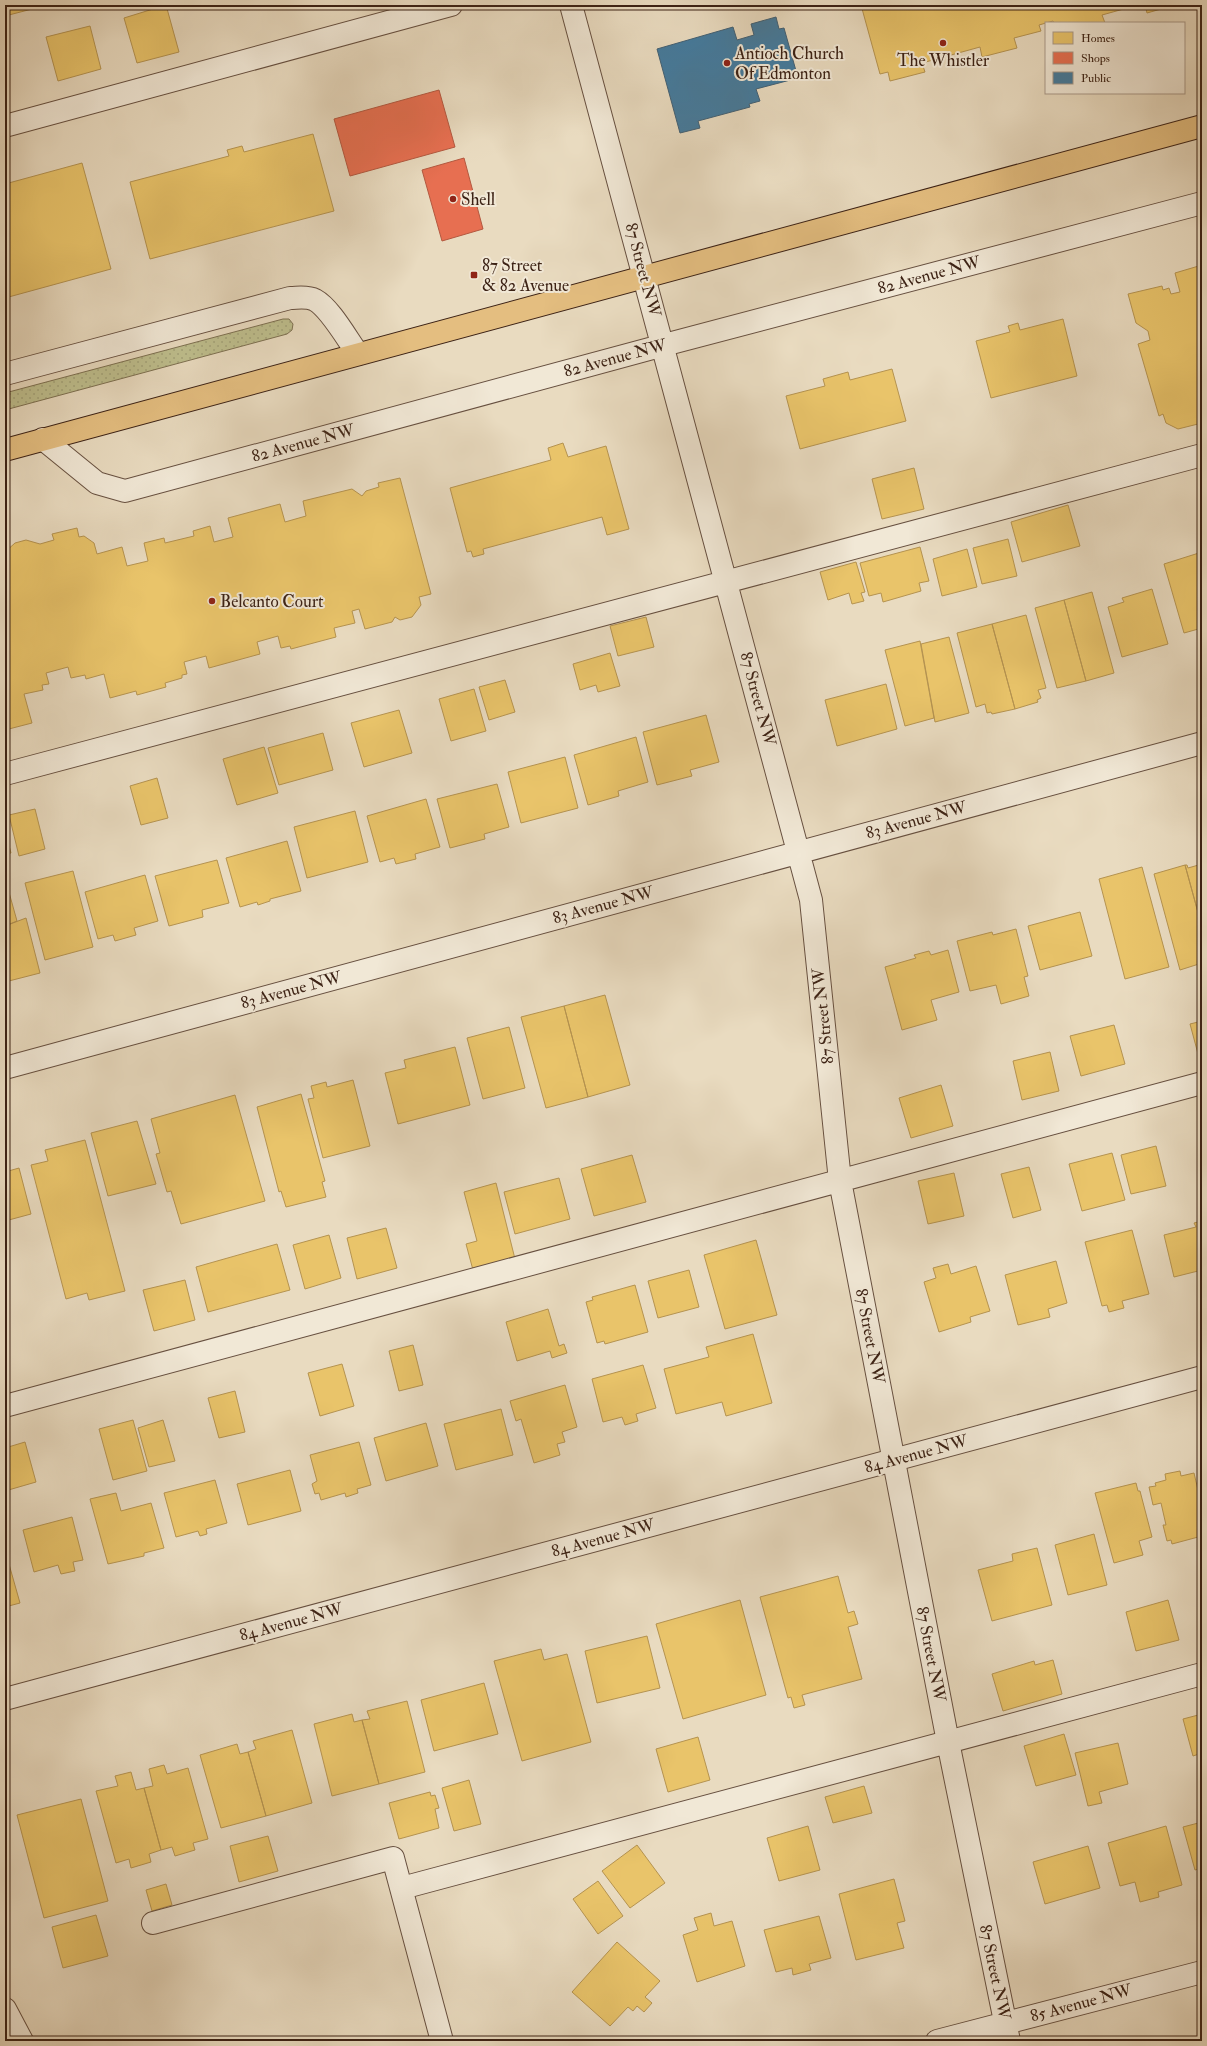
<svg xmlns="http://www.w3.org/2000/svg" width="1207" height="2046" font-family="'IM FELL Double Pica',serif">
<defs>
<pattern id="grass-dots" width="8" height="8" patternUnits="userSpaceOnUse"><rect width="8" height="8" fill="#bebe8d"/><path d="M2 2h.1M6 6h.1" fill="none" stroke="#a4a379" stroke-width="1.8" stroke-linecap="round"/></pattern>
</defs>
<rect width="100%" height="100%" fill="#e9dbc0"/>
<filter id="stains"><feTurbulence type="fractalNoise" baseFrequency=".005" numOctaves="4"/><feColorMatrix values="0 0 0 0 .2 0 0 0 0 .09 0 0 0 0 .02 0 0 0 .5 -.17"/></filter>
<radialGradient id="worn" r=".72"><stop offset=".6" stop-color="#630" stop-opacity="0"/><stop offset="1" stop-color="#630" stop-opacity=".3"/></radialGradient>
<path fill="url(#grass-dots)" stroke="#7d7051" d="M283,319H289L293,324L292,330L287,334L5,410V393Z"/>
<path fill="#e9c46a" stroke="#b59350" d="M5,5H31L32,9L5,16Z
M166,5L179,52L137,63L124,18Z
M207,5H224L209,9Z
M861,5H1138L1102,15L1105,23H1054L1053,21L1039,25L1041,31L1014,38L1017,48L982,57L980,47L922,63L925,72L890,81L888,72L880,74Z
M1145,5H1175L1147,13Z
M90,26L101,69L58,81L46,37Z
M313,134L334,211L150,259L130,182L229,156L227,150L242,146L244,152Z
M82,163L111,269L5,298V184Z
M1202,265V423L1178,429L1166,423L1163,414L1159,416L1138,344L1150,340L1148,331L1136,323L1128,294L1162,286L1163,290L1169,288L1171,294L1180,292L1175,273Z
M1063,319L1077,376L991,398L976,341L1010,332L1008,326L1018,323L1020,330Z
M892,369L906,421L800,449L786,396L825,386L823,379L848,372L850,380Z
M563,443L568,457L606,446L629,529L607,535L602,517L483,549L484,554L473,557L471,551L467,552L450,488L551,460L548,448Z
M914,468L924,509L882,519L872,479Z
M400,478L431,594L419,597L421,605L412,617L400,620L395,617L392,622L365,629L359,609L352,611L355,623L334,628L336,637L291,649L290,646L281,648L278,636L257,642L260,654L209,668L206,656L184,662L187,674L182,675V678L165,683L166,687L137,695L136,691L110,698L104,674L86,679L85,675L71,678L68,667L46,673L49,684L42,685L43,690L24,694L32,723L5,730V552L15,543L26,540L40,544L54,540L52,534L77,528L79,537L84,536L94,543L97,554L122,547L127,566L148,561L144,543L164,538L165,543L194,536L193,531L210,526L214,542L233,537L228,518L280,504L285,522L306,516L303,501L352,489L362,496L366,491L379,487L378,483Z
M1068,505L1080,546L1022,562L1011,522Z
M1008,539L1017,576L982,584L973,548Z
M920,547L929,581L919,583L921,591L883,602L881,593L869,596L860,563Z
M967,549L977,587L942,596L933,559Z
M1202,552V628L1184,633L1164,564Z
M856,562L865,592L861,593L864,601L852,604L849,593L828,600L820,572Z
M1152,589L1168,644L1122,657L1108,607L1124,602L1122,598Z
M1092,592L1114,673L1086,681L1064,600Z
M1064,600L1086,681L1057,688L1035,608Z
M1026,615L1046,688L1038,690L1041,698L1037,700L1038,702L1015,709L992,624Z
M646,617L654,647L618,656L610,626Z
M992,624L1015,709L992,714L991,712L987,713L985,704L976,707L957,633Z
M949,637L969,713L935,722L921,644Z
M920,641L934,718L905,726L885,650Z
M610,653L620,686L598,692L596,685L580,690L573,664Z
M505,680L515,712L489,720L479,687Z
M886,684L897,729L837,746L825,700Z
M474,689L486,731L451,741L439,699Z
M399,710L412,753L364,767L351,723Z
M706,715L719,762L690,770L692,776L657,785L643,732Z
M323,733L333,770L279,785L268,748Z
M636,737L648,782L618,791L619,796L588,805L574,755Z
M264,747L278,793L237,805L223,759Z
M565,757L578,808L521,823L508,772Z
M157,778L168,818L141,825L130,786Z
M497,784L509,827L484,834L485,839L450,848L437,799Z
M426,799L440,847L415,854L416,859L396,864L394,858L380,862L367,816Z
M35,809L45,849L19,856L9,815Z
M355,811L368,862L307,878L294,827Z
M5,831L11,853L5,854Z
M287,841L301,891L270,899V901L258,905L257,902L240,907L226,858Z
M217,860L229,903L202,910L203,917L169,926L155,876Z
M1202,864V927L1185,865H1187L1188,868Z
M1185,865L1202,927V963L1180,970L1154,874Z
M1142,867L1169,967L1125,979L1099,879Z
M73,871L93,947L45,960L25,883Z
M145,875L158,921L134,928L136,935L115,941L113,935L98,939L85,892Z
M5,878L17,921L5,926Z
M1080,912L1092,956L1040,970L1028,926Z
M26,918L40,973L5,982V926Z
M1016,929L1028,976L1024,977L1029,996L1001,1004L996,985L970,991L957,941L992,932L993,935Z
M948,950L959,992L931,1000L937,1020L902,1030L885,967L916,958L914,955L929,951L931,955Z
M605,995L630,1085L588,1097L564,1006Z
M564,1006L588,1097L546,1108L521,1017Z
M1202,1021V1065H1201L1190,1024Z
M1114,1025L1125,1064L1081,1076L1070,1036Z
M509,1027L525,1088L483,1099L467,1038Z
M455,1047L470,1105L398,1124L385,1073L406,1068L404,1060Z
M1050,1052L1059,1091L1022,1100L1013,1061Z
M353,1080L370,1146L323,1158L308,1099L314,1098L311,1086L326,1082L327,1087Z
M941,1085L953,1126L911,1138L899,1098Z
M301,1094L325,1181L322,1182L326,1197L286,1207L281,1191L279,1192L257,1107Z
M235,1095L265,1201L181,1224L171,1191L167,1192L156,1154L160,1153L151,1119Z
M137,1121L156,1184L108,1196L91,1133Z
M85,1140L125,1291L89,1300L87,1293L66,1299L31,1165L48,1161L45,1150Z
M1156,1146L1166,1186L1131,1194L1121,1155Z
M1112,1153L1125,1200L1082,1211L1069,1164Z
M632,1155L646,1202L594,1216L581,1169Z
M1029,1167L1041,1210L1013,1218L1001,1174Z
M19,1168L31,1214L5,1221V1172Z
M954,1173L964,1216L928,1224L918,1181Z
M559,1178L570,1219L515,1234L504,1192Z
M496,1183L515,1259L473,1270L466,1244L477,1241L464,1192Z
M1202,1221V1270L1174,1277L1164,1235L1196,1227L1194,1223Z
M386,1228L397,1268L357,1279L347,1238Z
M1132,1230L1149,1294L1122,1301L1124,1308L1109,1312L1107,1305L1102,1306L1085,1242Z
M329,1235L341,1278L305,1289L293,1245Z
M756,1240L777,1315L725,1329L704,1255Z
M277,1244L290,1290L208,1312L196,1267Z
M1056,1261L1067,1303L1048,1309L1050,1317L1018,1325L1005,1275Z
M948,1264L951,1274L976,1266L990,1311L970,1317L971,1322L939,1332L924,1282L936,1278L933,1268Z
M689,1270L699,1307L658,1318L648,1281Z
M185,1280L195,1320L154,1331L143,1290Z
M635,1285L648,1332L605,1344L604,1341L597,1343L586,1302L593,1300L592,1297Z
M548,1309L559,1346L564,1344L567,1353L552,1358L550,1351L517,1361L506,1322Z
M753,1334L772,1403L726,1416L722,1402L676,1414L664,1369L709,1357L706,1347Z
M413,1345L423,1385L399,1391L389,1351Z
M342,1364L354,1406L320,1416L308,1373Z
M643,1365L656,1408L636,1414L638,1421L625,1425L622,1417L603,1422L592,1379Z
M565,1385L577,1427L562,1432L565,1442L557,1444L560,1455L534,1463L521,1419L516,1421L510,1401Z
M235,1391L245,1432L219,1438L208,1398Z
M501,1409L513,1455L456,1470L444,1424Z
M133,1420L147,1471L113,1480L99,1429Z
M163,1420L175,1461L149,1467L138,1428Z
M426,1423L438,1466L386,1481L374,1438Z
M25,1442L36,1482L5,1491V1448Z
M359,1442L371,1485L357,1489L358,1493L346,1497L345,1493L321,1500L319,1493L315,1494L312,1484L317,1481L310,1455Z
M290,1470L301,1511L248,1525L237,1484Z
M1180,1471L1181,1476L1194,1473L1202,1507V1536L1172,1544L1171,1540L1167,1541L1163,1525H1166L1161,1503L1153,1505L1149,1487L1156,1486L1155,1483L1166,1480L1165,1474Z
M215,1480L227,1523L206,1529L207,1534L200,1536L198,1531L176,1537L164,1493Z
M1136,1483L1138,1491H1140L1152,1537L1139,1541L1143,1555L1114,1563L1095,1493Z
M116,1493L121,1511L151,1503L164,1548L144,1553V1556L108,1564L90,1499Z
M72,1517L83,1560L73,1562L75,1571L61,1574L58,1565L34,1572L23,1530Z
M1094,1534L1107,1585L1068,1595L1055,1545Z
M1037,1548L1052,1605L992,1621L978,1570L1013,1561L1012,1554Z
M5,1550L20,1603L5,1607Z
M838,1576L848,1613L854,1611L858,1624L848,1627L862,1679L802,1695L805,1705L794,1708L791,1697L788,1698L760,1597Z
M740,1600L766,1695L683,1719L656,1624Z
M1168,1600L1179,1640L1136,1651L1126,1612Z
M647,1636L660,1688L597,1703L585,1651Z
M541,1649L544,1660L567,1654L591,1742L522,1761L494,1661Z
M1053,1660L1062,1694L1003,1711L992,1674L1034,1661L1035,1665Z
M484,1683L498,1734L434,1751L421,1700Z
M407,1701L425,1772L379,1784L362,1720L370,1719L367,1711Z
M352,1714L354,1722L362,1720L379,1784L332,1796L314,1724Z
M1202,1714V1753L1193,1756L1183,1719Z
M292,1730L312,1803L266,1816L248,1752L256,1749L253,1741Z
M1064,1734L1076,1775L1036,1786L1024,1746Z
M698,1737L710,1780L668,1792L656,1749Z
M1118,1743L1128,1784L1099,1792L1102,1803L1088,1806L1075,1753Z
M237,1744L240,1754L248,1752L266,1816L221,1828L200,1755Z
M164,1765L167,1774L188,1768L208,1839L193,1843L195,1850L175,1856L172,1847L161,1850L144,1788L153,1786L149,1769Z
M131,1772L136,1790L144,1788L161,1850L149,1854L151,1862L131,1868L129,1859L116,1863L96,1791L118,1786L115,1776Z
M469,1780L481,1824L454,1831L442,1788Z
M864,1786L872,1813L833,1823L825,1797Z
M430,1792L431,1796L435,1795L439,1808L435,1809L439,1828L399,1839L389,1803Z
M81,1799L108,1901L44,1918L17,1815Z
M1202,1822V1868L1195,1870L1183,1827Z
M808,1826L820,1870L779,1881L767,1838Z
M1166,1826L1182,1885L1158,1892L1159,1897L1140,1902L1135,1882L1120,1886L1108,1843Z
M268,1836L278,1871L239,1882L230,1846Z
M637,1845L665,1883L630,1908L602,1871Z
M1088,1846L1100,1888L1045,1904L1033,1862Z
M894,1879L905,1921L897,1923L904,1948L856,1960L839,1894Z
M598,1881L623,1916L598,1934L573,1899Z
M166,1884L172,1905L152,1911L146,1890Z
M711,1913L714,1926L732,1921L745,1966L697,1982L683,1935L698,1930L694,1918Z
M96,1915L108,1956L63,1968L52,1927Z
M819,1916L831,1958L809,1964L811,1970L793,1975L792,1968L776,1972L764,1930Z
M617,1942L660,1981L645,1997L652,2003L644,2012L637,2006L633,2011L628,2007L610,2026L572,1992Z"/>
<path fill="#e76f51" stroke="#b4583f" d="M439,90L455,147L350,176L334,119Z
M464,158L483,229L442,241L422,170Z"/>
<path fill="#457b9d" stroke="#426074" d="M776,17L779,29L784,28L798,78L756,89L760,101L749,104L750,107L698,121L700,128L680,133L657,49L733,27L737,40L754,35L751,24Z"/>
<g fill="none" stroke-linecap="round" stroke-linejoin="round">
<defs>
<path id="minor" d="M571,5L811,900L840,1181L948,1742L1009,2041
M5,126L451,5
M5,374L290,298C298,298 307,296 315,300C330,308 347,339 358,354
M43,439L97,483L125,491L664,345L1202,203
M5,774L1202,455
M5,1068L1202,743
M5,1406L1202,1083
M5,1699L1202,1377
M402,1888L1202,1674
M153,1923L393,1858L442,2041
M5,2009L22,2041
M937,2041L1202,1972"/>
<path id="major" d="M5,450L1202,126"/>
</defs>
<use href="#minor" stroke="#675040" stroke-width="24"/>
<use href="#major" stroke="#3c2215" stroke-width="24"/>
<use href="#minor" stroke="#f1e8d6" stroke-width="22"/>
<use href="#major" stroke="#e4be80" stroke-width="22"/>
</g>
<g fill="#8f2418" stroke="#f1e8d6" stroke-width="1.5">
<circle cx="943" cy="43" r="4"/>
<circle cx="727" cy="63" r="4"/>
<circle cx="453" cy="199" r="4"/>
<rect x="470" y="271" width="8" height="8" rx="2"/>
<circle cx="212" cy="601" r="4"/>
</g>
<g text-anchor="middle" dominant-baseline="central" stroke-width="4" stroke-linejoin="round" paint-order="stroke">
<g font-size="17" fill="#3c2215" stroke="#f1e8d6" text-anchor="start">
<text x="735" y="53">Antioch Church<tspan x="735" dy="20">Of Edmonton</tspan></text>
<text x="943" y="60" text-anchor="middle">The Whistler</text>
<text x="461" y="199">Shell</text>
<text x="482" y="265">87 Street<tspan x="482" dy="20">&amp; 82 Avenue</tspan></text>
<text x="220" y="601">Belcanto Court</text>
</g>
<g font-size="17" fill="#3c2215" stroke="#f1e8d6">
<text transform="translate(643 270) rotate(75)">87 Street NW</text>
<text transform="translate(929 275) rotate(-15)">82 Avenue NW</text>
<text transform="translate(615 358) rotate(-15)">82 Avenue NW</text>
<text transform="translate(303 443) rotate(-15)">82 Avenue NW</text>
<text transform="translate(758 699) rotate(75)">87 Street NW</text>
<text transform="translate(916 820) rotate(-15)">83 Avenue NW</text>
<text transform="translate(603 905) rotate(-15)">83 Avenue NW</text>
<text transform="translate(291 990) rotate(-15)">83 Avenue NW</text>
<text transform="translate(823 1016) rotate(-96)">87 Street NW</text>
<text transform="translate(870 1336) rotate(79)">87 Street NW</text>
<text transform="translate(916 1454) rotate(-15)">84 Avenue NW</text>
<text transform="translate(603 1538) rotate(-15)">84 Avenue NW</text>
<text transform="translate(291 1622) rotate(-15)">84 Avenue NW</text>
<text transform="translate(931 1654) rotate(79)">87 Street NW</text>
<text transform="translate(995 1972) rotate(78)">87 Street NW</text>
<text transform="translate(1081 2003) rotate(-15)">85 Avenue NW</text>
</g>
</g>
<rect width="1207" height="2046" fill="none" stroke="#e9dbc0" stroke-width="20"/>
<rect x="6" y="6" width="1195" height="2034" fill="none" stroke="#3c2215" stroke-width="2"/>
<rect x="10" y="10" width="1187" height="2026" fill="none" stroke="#3c2215"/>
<rect x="1045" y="22" width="140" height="72" fill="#f1e8d6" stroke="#a99989"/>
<rect x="1053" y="32" width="20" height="12" fill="#e9c46a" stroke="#a99989"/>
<text x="1081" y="42" font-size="12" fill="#3c2215">Homes</text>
<rect x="1053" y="52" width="20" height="12" fill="#e76f51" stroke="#a99989"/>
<text x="1081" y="62" font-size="12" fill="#3c2215">Shops</text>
<rect x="1053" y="72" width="20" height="12" fill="#457b9d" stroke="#a99989"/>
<text x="1081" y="82" font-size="12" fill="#3c2215">Public</text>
<rect width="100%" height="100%" filter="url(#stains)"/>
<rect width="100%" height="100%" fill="url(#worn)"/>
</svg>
